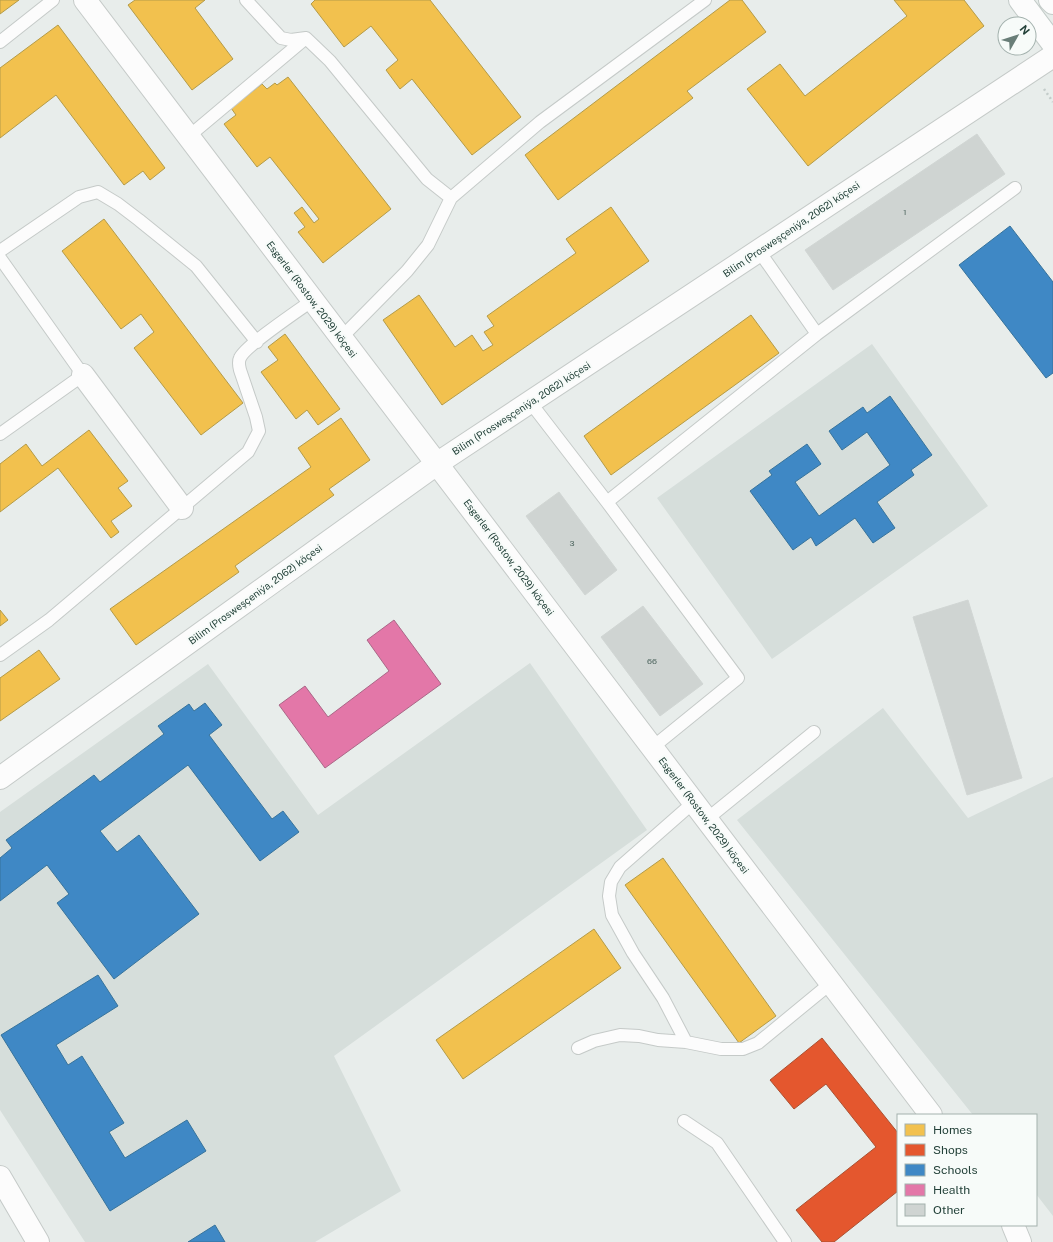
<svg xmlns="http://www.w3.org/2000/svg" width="1053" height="1242" font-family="'Public Sans',sans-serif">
<rect width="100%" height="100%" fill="#e8edeb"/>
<path fill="#d6dedb" d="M872,344L988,506L772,659L657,498Z
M530,663L647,830L334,1056L401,1191L315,1242H85L0,1110V812L208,664L318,815Z
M883,708L968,818L1053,777V1216L1036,1194V1115H973L737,820Z"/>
<path fill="#f2c14e" stroke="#b49b48" d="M0,0H19L0,14Z
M135,0H205L195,8L233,59L192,90L128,5Z
M315,0H430L521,117L472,155L412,79L400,89L386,70L398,60L371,26L344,47L311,4Z
M730,0H742L766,32L687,91L693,98L558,200L525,155Z
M894,0H964L984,26L808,166L747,89L780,64L805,96L907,16Z
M58,25L165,168L150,180L143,171L124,185L56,95L0,138V68Z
M288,77L391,209L323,263L298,232L305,227L294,213L302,207L314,223L319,219L270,157L257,167L224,124L236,115L231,108L262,84L267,89L275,83L277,85Z
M611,207L649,261L442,405L383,320L419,295L455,347L472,335L483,351L493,345L484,332L494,326L487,316L576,253L566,239Z
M104,219L243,403L201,435L134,348L154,332L141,314L121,329L62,251Z
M751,315L779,353L611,475L584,436Z
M285,334L340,409L318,425L307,410L296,419L261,372L278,360L268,347Z
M341,418L370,460L329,489L334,495L235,566L239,572L136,645L110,609L311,467L298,448Z
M89,430L128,481L118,488L132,506L111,521L119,532L111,538L58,468L0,512V464L26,444L42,466Z
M0,610L8,620L0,626Z
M39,650L60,679L0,721V678Z
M663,858L776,1016L739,1043L625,885Z
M594,929L621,968L463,1079L436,1040Z"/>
<path fill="#e4572e" stroke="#aa5132" d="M822,1038L898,1133V1191L834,1242H822L796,1210L876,1147L826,1084L794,1109L770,1080Z"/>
<path fill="#3f88c5" stroke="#37739b" d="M1010,226L1053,282V373L1046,378L959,265Z
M890,396L932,455L911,470L914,475L877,502L895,528L873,543L855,518L816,546L811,537L793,550L750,491L772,475L769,471L807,444L821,464L795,482L819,516L890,465L867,432L842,450L829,431L863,407L867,413Z
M205,703L222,725L209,735L272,819L283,811L299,832L260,861L188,765L100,831L117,852L139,835L199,914L114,979L57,903L69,894L47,865L0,901V858L12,848L6,840L94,775L100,782L164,734L158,726L189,704L194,711Z
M98,975L118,1006L56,1045L68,1065L82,1056L124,1123L109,1132L125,1158L187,1120L206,1151L110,1211L1,1035Z
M215,1225L225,1242H188Z"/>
<path fill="#e377a8" stroke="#aa6787" d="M394,620L441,684L325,768L279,705L305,686L328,717L389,671L367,640Z"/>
<path fill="#cfd4d2" stroke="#d1d6d4" d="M977,134L1005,174L833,290L805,250Z
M559,492L617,570L585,595L526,516Z
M968,600L1022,778L967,795L913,617Z
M643,606L703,684L660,716L601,637Z"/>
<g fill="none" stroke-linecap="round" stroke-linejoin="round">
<defs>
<path id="lane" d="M246,0L281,38L291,40L306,38L330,61L427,179L451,198
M0,42L53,0
M188,137L306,38
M0,251L79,197L98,192L118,204L139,220L196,266L257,342
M759,251L817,334
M0,258L83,375L0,434
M341,338L407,271L428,245L451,198L540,122L705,0
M530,402L607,502L738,678L653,747
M607,502L817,334L1015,188
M0,655L49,620L248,452L259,431L256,417L240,370C239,366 238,362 240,358C245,346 299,310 313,300
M707,819L814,732
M686,1042L663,998L633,953L612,915L609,896L611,882L620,867L694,802
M578,1048L594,1041L620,1035L639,1036L658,1040L686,1042L721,1049H743L758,1043L831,983
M684,1121L717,1143L785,1242"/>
<path id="street" d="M85,0L931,1115
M83,375L182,508
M0,778L438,463L1053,56
M0,1177L38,1242
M1013,1225L1020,1242"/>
<path id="secondary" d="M1020,0L1053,44
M1050,0L1053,3"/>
</defs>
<use href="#lane" stroke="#c5cac8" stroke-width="14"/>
<use href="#street" stroke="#c5cac8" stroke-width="24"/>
<use href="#secondary" stroke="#c3cbc8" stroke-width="24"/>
<path stroke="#c3ccca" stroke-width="2.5" stroke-dasharray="2 3" stroke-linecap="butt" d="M1044,89L1053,102"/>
<use href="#lane" stroke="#fcfcfc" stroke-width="12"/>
<use href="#street" stroke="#fcfcfc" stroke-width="22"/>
<use href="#secondary" stroke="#fcfcfc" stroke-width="22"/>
</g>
<g text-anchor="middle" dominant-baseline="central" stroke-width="4" stroke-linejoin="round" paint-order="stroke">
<g font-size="8" fill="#506761">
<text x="905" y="212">1</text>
<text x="572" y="543">3</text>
<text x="652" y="661">66</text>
</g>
<g font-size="10" fill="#24423a" stroke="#f7fbf9">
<text transform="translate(791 229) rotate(-34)">Bilim (Prosweşçeniýa, 2062) köçesi</text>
<text transform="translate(312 299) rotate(53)">Esgerler (Rostow, 2029) köçesi</text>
<text transform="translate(521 408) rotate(-33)">Bilim (Prosweşçeniýa, 2062) köçesi</text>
<text transform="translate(509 557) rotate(53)">Esgerler (Rostow, 2029) köçesi</text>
<text transform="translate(255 594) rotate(-36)">Bilim (Prosweşçeniýa, 2062) köçesi</text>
<text transform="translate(704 815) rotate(53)">Esgerler (Rostow, 2029) köçesi</text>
</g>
</g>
<rect x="897" y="1114" width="140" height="112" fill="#f7fbf9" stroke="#a3b1ad"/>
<rect x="905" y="1124" width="20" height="12" fill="#f2c14e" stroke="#a3b1ad"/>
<text x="933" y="1134" font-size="12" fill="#24423a">Homes</text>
<rect x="905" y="1144" width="20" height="12" fill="#e4572e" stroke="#a3b1ad"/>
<text x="933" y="1154" font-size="12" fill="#24423a">Shops</text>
<rect x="905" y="1164" width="20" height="12" fill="#3f88c5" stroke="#a3b1ad"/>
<text x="933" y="1174" font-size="12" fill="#24423a">Schools</text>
<rect x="905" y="1184" width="20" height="12" fill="#e377a8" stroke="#a3b1ad"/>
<text x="933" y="1194" font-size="12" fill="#24423a">Health</text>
<rect x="905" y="1204" width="20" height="12" fill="#cfd4d2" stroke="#a3b1ad"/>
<text x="933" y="1214" font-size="12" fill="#24423a">Other</text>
<g transform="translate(1017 36) rotate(51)"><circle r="19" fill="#f7fbf9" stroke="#a3b1ad"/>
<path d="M0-3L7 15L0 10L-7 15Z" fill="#697e78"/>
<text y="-6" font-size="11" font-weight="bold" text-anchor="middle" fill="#24423a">N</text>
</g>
</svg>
